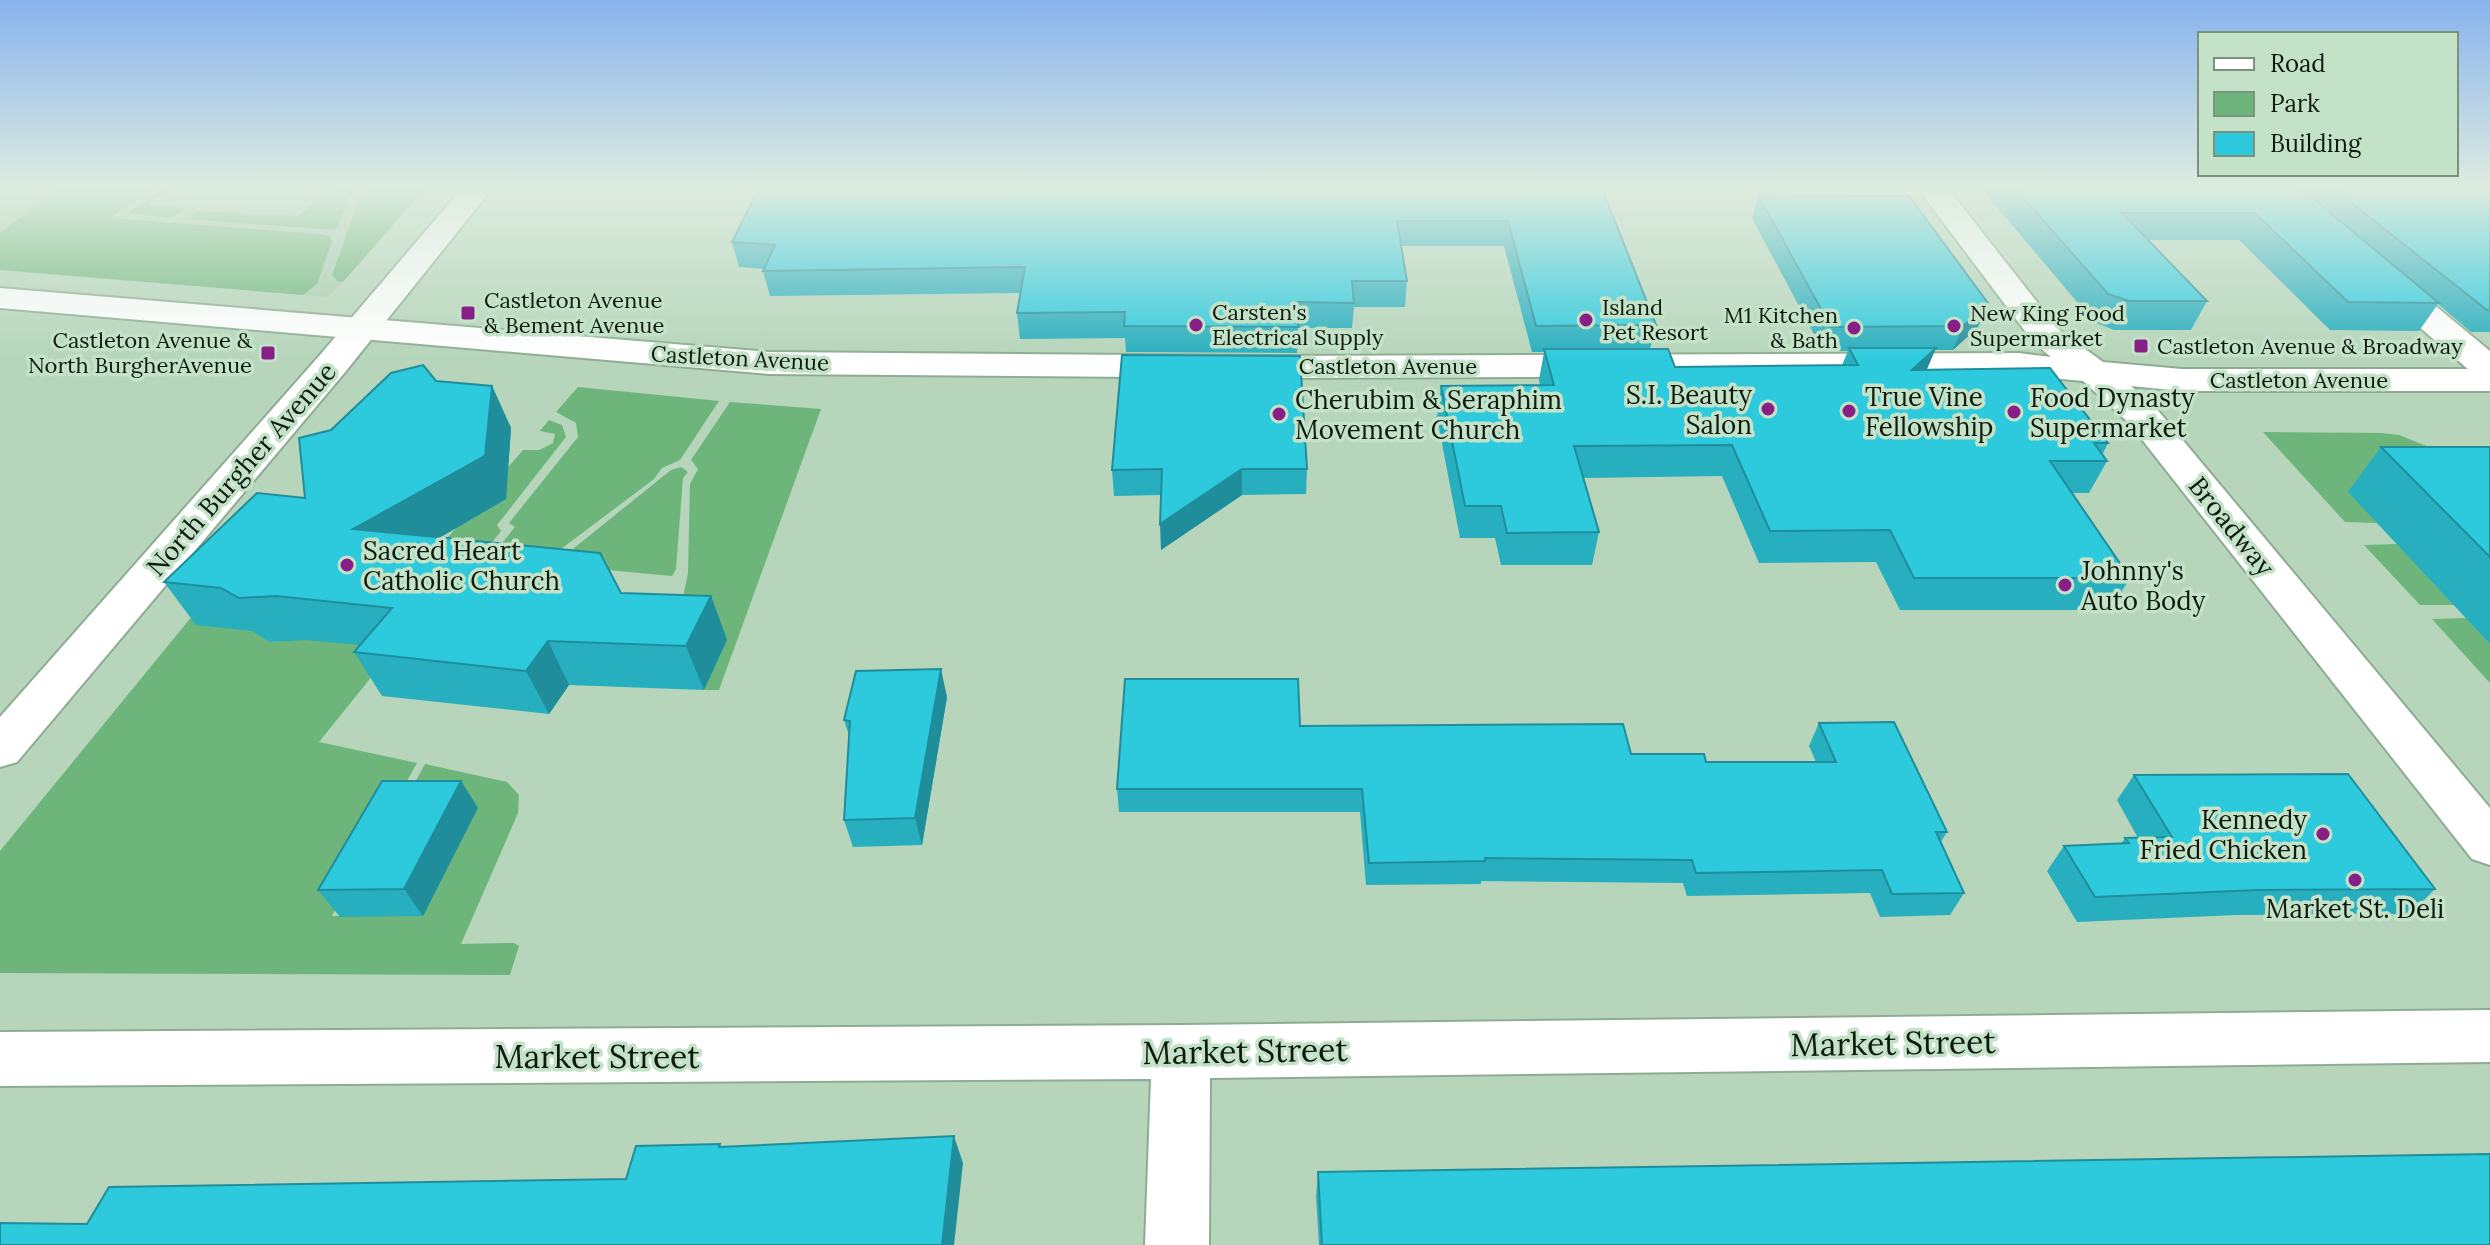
<svg xmlns="http://www.w3.org/2000/svg" width="2490" height="1245" font-family="Lora,serif">
<rect width="100%" height="100%" fill="#b6d5ba"/>
<path fill="#a7ccac" d="M0,186H427L329,297L0,270Z"/>
<path fill="#6db57a" d="M62,186H158L110,218L318,234L330,236L332,241L317,284L303,295L0,270V233Z
M167,186H175L148,204L185,209L171,218L128,213Z
M338,186H354L338,227L334,230L186,219L199,211L297,216Z
M364,186H427L343,282L337,281L332,275Z
M578,387L719,401L680,460L662,468L654,479L541,564L489,559L515,527L509,523L578,437L576,423L556,412Z
M730,402L821,409L719,690H704L727,640L681,607L688,573L690,484L698,469L691,460Z
M549,420L562,425L566,437L497,525L501,531L471,569L436,551L523,450H539L553,443L555,434L540,431Z
M2263,432L2382,433L2399,435L2454,457L2350,492L2377,523L2345,522Z
M681,467L688,472L683,478L676,569L672,576L553,565L671,470Z
M2397,544L2454,605H2420L2364,545Z
M193,615L255,622L268,640L273,642L314,637L394,649L319,742L417,763L332,916L423,915L478,808H401L425,764L507,782L519,795L518,813L461,944L514,943L519,946L510,975L0,973V851Z
M2466,618L2490,644V683L2432,619Z"/>
<g fill="none" stroke-linecap="round" stroke-linejoin="round">
<defs>
<path id="minor" d="M464,186H494L346,371L17,762L0,767V717L320,355Z
M2382,268L2393,271L2490,351V380L2477,377L2371,285L2366,278L2371,271Z
M2490,1010V1062L1210,1078L1209,1245H1145L1151,1079L0,1086V1032L1181,1025Z"/>
<path id="tertiary" d="M1916,186H1946L2058,329L2103,362L2182,369H2490V391H2182L2131,386L2155,407L2490,808V865L2472,859L2129,423L2083,381L2019,375L1263,378L769,374L0,308V288L769,352L1263,356L2019,353L2051,357L2034,343Z"/>
</defs>
<use href="#minor" stroke="#8eac91" stroke-width="4"/>
<use href="#tertiary" stroke="#8eac91" stroke-width="4"/>
<use href="#minor" fill="#fff" fill-rule="evenodd"/>
<use href="#tertiary" fill="#fff" fill-rule="evenodd"/>
</g>
<path fill="#27aebf" d="M1601,186L1656,325L1650,349L1675,367L1842,365L1848,351H1823L1752,218L1758,195L1988,303L1978,327L1953,350H1935L1927,369L2108,443L2102,455L2107,461L2089,493H2072L2130,578L2110,610H1900L1876,562L1759,563L1722,476L1583,478L1599,532L1592,565H1501L1495,538H1460L1437,417L1441,386L1540,385L1539,380L1544,352H1532L1504,246H1401L1407,281L1405,307H1354L1352,328H1298L1297,353L1126,352L1125,338L1020,339L1017,313L1020,293L770,296L763,271L764,269L739,267L732,242Z
M1979,186H2298L2304,190L2306,186H2490V332H2471L2438,304L2419,331L2330,330L2239,240H2148L2207,301L2191,330H2114L2094,322Z
M436,381L492,386L511,428L506,499L439,538L621,593L711,596L727,640L704,690L569,685L549,714L382,696L354,652L360,645L305,640L270,642L252,631L196,625L164,582L305,498L331,430Z
M2381,447H2490V644L2348,492Z
M1307,469L1306,494L1242,495L1161,550V495L1114,496L1112,470Z
M947,697L922,845L853,847L844,820L849,735L844,720Z
M1819,723L1947,832L1940,843L1964,893L1950,915L1880,917L1870,893L1687,896L1683,883L1481,881V884L1366,885L1360,812H1119L1117,789L1300,726L1631,754L1706,762H1816L1809,746Z
M2134,775L2435,889L2410,914L2236,915L2077,922L2047,871L2064,846L2121,844L2125,838H2138L2117,800Z
M461,781L478,808L423,916L340,917L318,890Z
M1318,1172L2490,1245H1319L1316,1196Z"/>
<path fill="#208d9b" d="M1988,303L1978,327L1953,350L1963,326Z
M1936,348L1923,378L1912,370Z
M492,386L511,428L506,499L379,573L353,529Z
M1242,469V495L1161,550L1160,524Z
M711,596L727,640L704,690L686,646Z
M548,641L569,685L549,714L526,671Z
M941,669L947,697L922,845L915,818Z
M461,781L478,808L423,916L404,889Z
M954,1136L963,1163L954,1245H942Z"/>
<path fill="#2dcade" stroke="#208d9b" stroke-width="2" d="M760,186H1601L1656,325L1536,326L1508,221H1397L1407,281H1352L1354,303L1296,302L1298,327L1124,326L1125,312L1017,313L1025,267L763,271L775,245L732,242Z
M2013,186H2298L2439,303L2348,302L2255,213H2122L2207,301H2129L2108,294Z
M2330,186H2490V310H2487Z
M1758,195L1909,196L1988,303L1963,326L1831,327Z
M1849,348H1936L1912,370L2050,368L2108,443H2094L2107,461H2050L2130,578H1914L1890,530L1770,531L1732,445L1574,446L1599,532L1507,533L1501,506H1465L1441,386L1554,385L1544,349H1668L1675,367L1858,365Z
M1122,355L1300,356L1307,469H1242L1160,524L1162,469L1112,470Z
M423,365L436,381L492,386L485,456L353,529L600,553L621,593L711,596L686,646L548,641L526,671L354,652L392,608L276,596L239,598L221,588L164,582L257,493L305,498L299,438L331,430L391,373Z
M2381,447H2490V557Z
M941,669L915,818L844,820L850,721L844,720L856,671Z
M1125,679H1298L1300,726L1623,724L1631,754H1704L1706,762H1836L1819,723L1894,722L1947,832H1936L1964,893L1892,894L1882,870L1696,873L1692,860L1485,858V861L1369,863L1362,789H1117Z
M2348,774L2435,889L2258,890L2095,897L2064,846L2129,843L2125,838L2172,837L2134,775Z
M382,781H461L404,889L318,890Z
M954,1136L942,1245H0V1223L87,1224L109,1187L626,1179L636,1146L720,1144L719,1147Z
M2490,1154V1245H1322L1318,1172Z"/>
<linearGradient id="sky" x2="0" y2="1"><stop stop-color="#88b3ed"/><stop offset="0.52" stop-color="#deece0"/><stop offset="1" stop-color="#deece0" stop-opacity="0"/></linearGradient>
<rect width="2490" height="360" fill="url(#sky)"/>
<g fill="#871f86" stroke="#c3e2c7" stroke-width="3">
<rect x="460" y="305" width="16" height="16" rx="4"/>
<circle cx="1586" cy="320" r="8"/>
<circle cx="1196" cy="325" r="8"/>
<circle cx="1954" cy="326" r="8"/>
<circle cx="1854" cy="328" r="8"/>
<rect x="2133" y="338" width="16" height="16" rx="4"/>
<rect x="260" y="345" width="16" height="16" rx="4"/>
<circle cx="1768" cy="409" r="8"/>
<circle cx="1849" cy="411" r="8"/>
<circle cx="2014" cy="412" r="8"/>
<circle cx="1279" cy="414" r="8"/>
<circle cx="347" cy="565" r="8"/>
<circle cx="2065" cy="585" r="8"/>
<circle cx="2323" cy="834" r="8"/>
<circle cx="2355" cy="880" r="8"/>
</g>
<g text-anchor="middle" dominant-baseline="central" stroke-width="7" stroke-linejoin="round" paint-order="stroke">
<g font-size="22" fill="#0f1a11" stroke="#c3e2c7" text-anchor="start">
<text x="484" y="300">Castleton Avenue<tspan x="484" dy="25">&amp; Bement Avenue</tspan></text>
<text x="1602" y="307">Island<tspan x="1602" dy="25">Pet Resort</tspan></text>
<text x="1212" y="312">Carsten's<tspan x="1212" dy="25">Electrical Supply</tspan></text>
<text x="1970" y="313">New King Food<tspan x="1970" dy="25">Supermarket</tspan></text>
<text x="1838" y="315" text-anchor="end">M1 Kitchen<tspan x="1838" dy="25">&amp; Bath</tspan></text>
<text x="252" y="340" text-anchor="end">Castleton Avenue &amp;<tspan x="252" dy="25">North BurgherAvenue</tspan></text>
<text x="2157" y="346">Castleton Avenue &amp; Broadway</text>
</g>
<g font-size="22" fill="#0f1a11" stroke="#c3e2c7">
<text transform="translate(740 358) rotate(3)">Castleton Avenue</text>
<text x="1388" y="366">Castleton Avenue</text>
<text x="2299" y="380">Castleton Avenue</text>
</g>
<g font-size="26" fill="#0f1a11" stroke="#c3e2c7" text-anchor="start">
<text x="1752" y="394" text-anchor="end">S.I. Beauty<tspan x="1752" dy="30">Salon</tspan></text>
<text x="1865" y="396">True Vine<tspan x="1865" dy="30">Fellowship</tspan></text>
<text x="2030" y="397">Food Dynasty<tspan x="2030" dy="30">Supermarket</tspan></text>
<text x="1295" y="399">Cherubim &amp; Seraphim<tspan x="1295" dy="30">Movement Church</tspan></text>
<text x="363" y="550">Sacred Heart<tspan x="363" dy="30">Catholic Church</tspan></text>
<text x="2081" y="570">Johnny's<tspan x="2081" dy="30">Auto Body</tspan></text>
<text x="2307" y="819" text-anchor="end">Kennedy<tspan x="2307" dy="30">Fried Chicken</tspan></text>
<text x="2355" y="908" text-anchor="middle">Market St. Deli</text>
</g>
<g font-size="26" fill="#0f1a11" stroke="#c3e2c7">
<text transform="translate(241 469) rotate(-49)">North Burgher Avenue</text>
<text transform="translate(2232 526) rotate(51)">Broadway</text>
</g>
<g font-size="32" fill="#0f1a11" stroke="#c3e2c7">
<text transform="translate(1893 1043) rotate(-1)">Market Street</text>
<text transform="translate(1245 1051) rotate(-1)">Market Street</text>
<text x="597" y="1056">Market Street</text>
</g>
</g>
<rect x="2198" y="32" width="260" height="144" fill="#c3e2c7" stroke="#7b927e" stroke-width="2"/>
<rect x="2214" y="58" width="40" height="12" fill="#ffffff" stroke="#7b927e" stroke-width="2"/>
<text x="2270" y="72" font-size="24" fill="#0f1a11">Road</text>
<rect x="2214" y="92" width="40" height="24" fill="#6db57a" stroke="#7b927e" stroke-width="2"/>
<text x="2270" y="112" font-size="24" fill="#0f1a11">Park</text>
<rect x="2214" y="132" width="40" height="24" fill="#2dcade" stroke="#7b927e" stroke-width="2"/>
<text x="2270" y="152" font-size="24" fill="#0f1a11">Building</text>
</svg>
